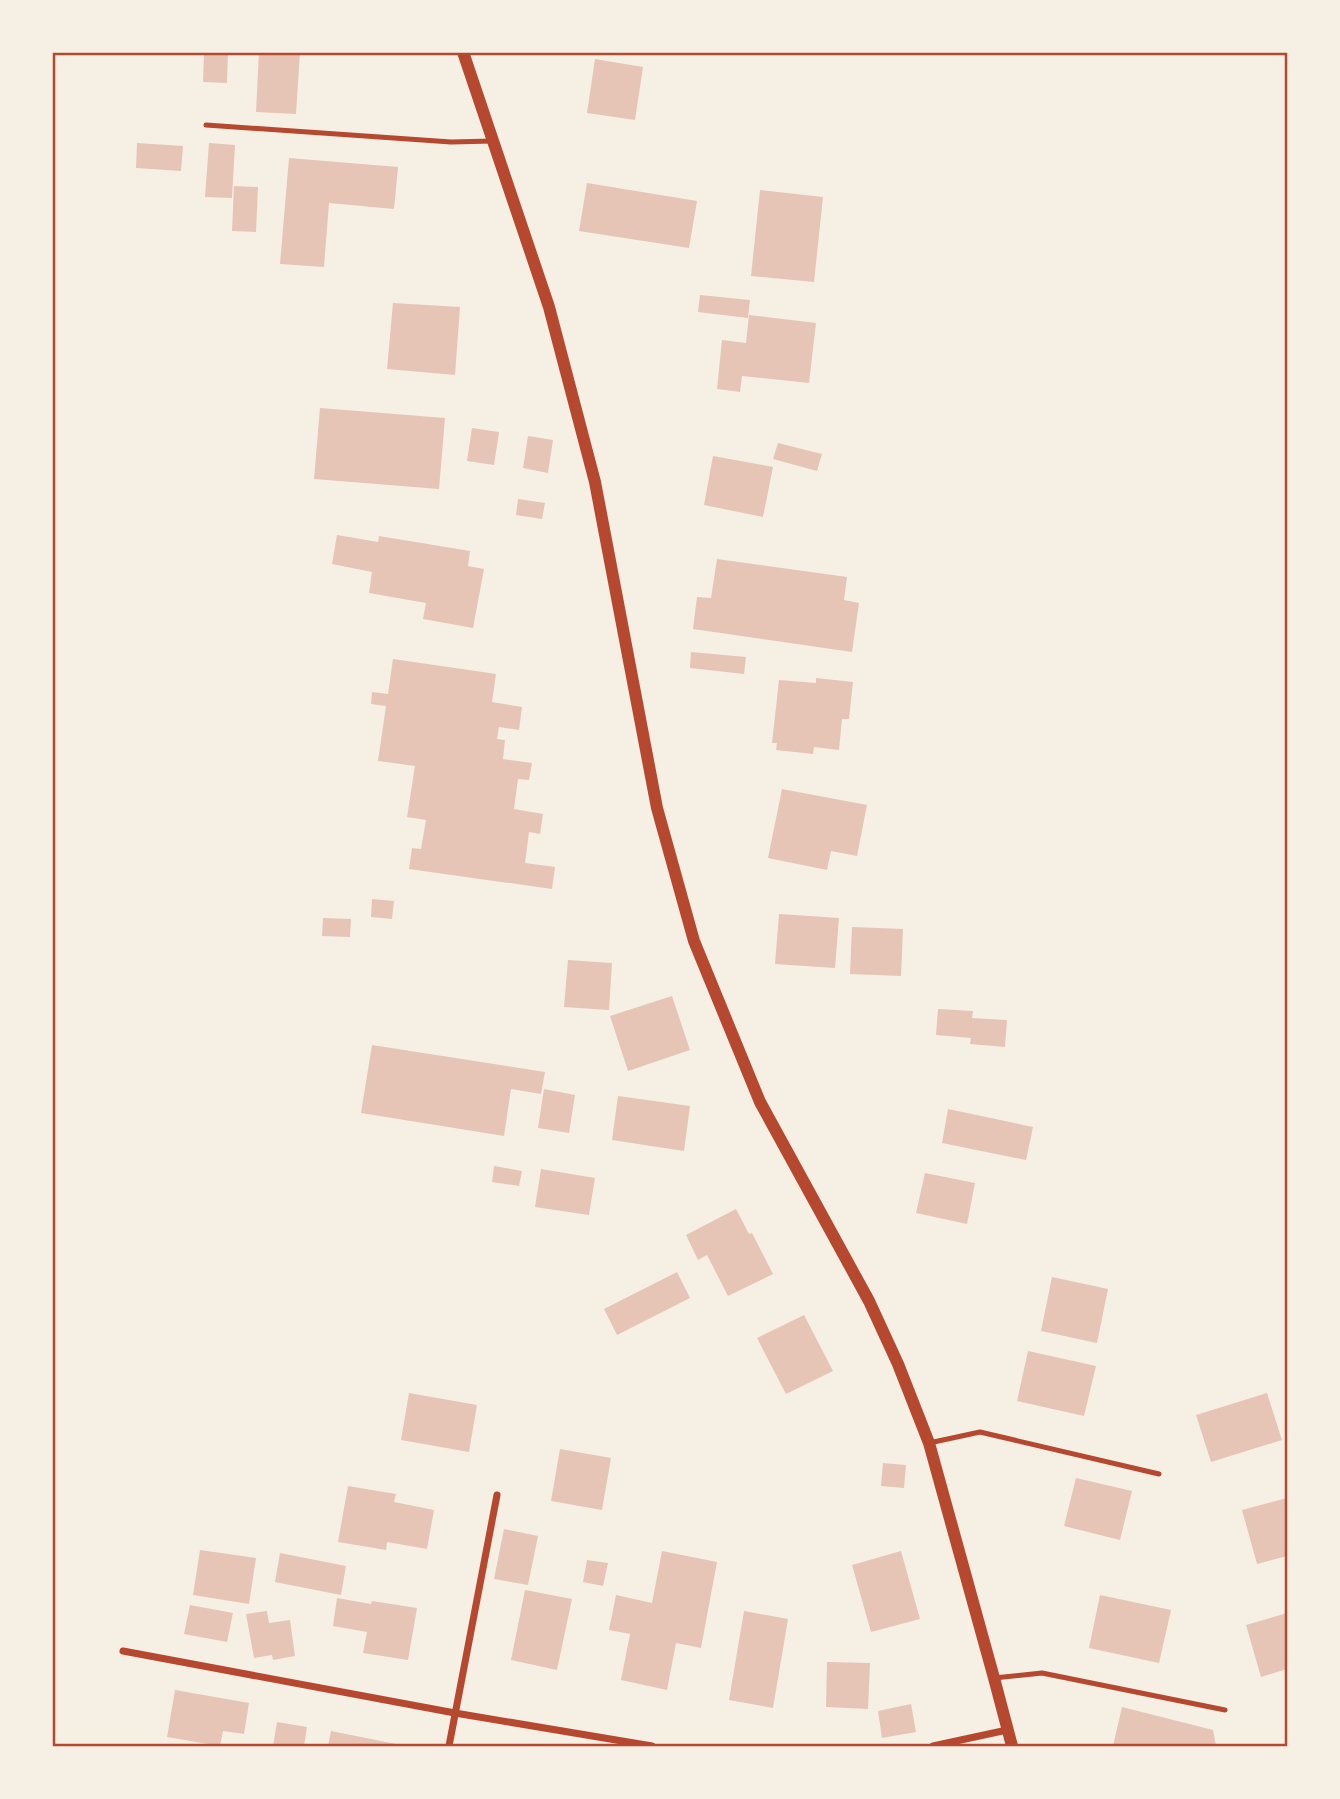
<svg xmlns="http://www.w3.org/2000/svg" width="1340" height="1799" font-family="Commissioner,sans-serif">
<rect width="100%" height="100%" fill="#f6efe4"/>
<path fill="#e6c5b7" d="M204,52H228L227,83L203,82Z
M259,52H300L296,114L256,112Z
M595,59L643,67L635,120L587,113Z
M137,143L183,146L181,171L136,168Z
M209,143L235,145L232,198L205,197Z
M289,158L398,167L394,209L329,203L324,267L280,264Z
M587,183L697,201L689,248L579,231Z
M234,186L258,187L256,232L232,231Z
M760,190L823,197L814,282L751,276Z
M700,295L750,300L748,318L698,312Z
M393,303L460,307L455,375L387,369Z
M749,315L816,323L809,383L742,376L740,392L717,389L722,340L746,343Z
M320,408L445,418L439,489L314,479Z
M472,428L499,432L494,465L467,461Z
M528,436L553,440L548,473L523,468Z
M778,443L822,454L817,471L773,459Z
M713,456L773,467L763,517L704,505Z
M518,499L545,503L542,519L516,515Z
M337,535L378,542L379,536L470,551L468,566L484,569L473,628L423,619L426,603L369,593L372,572L332,564Z
M717,559L847,577L844,600L859,603L852,652L693,629L697,597L711,598Z
M691,652L746,657L744,674L690,668Z
M393,659L496,674L492,702L522,707L519,730L499,727L497,739L505,740L503,759L532,763L529,780L518,779L514,809L543,814L540,834L529,832L525,863L555,867L552,889L409,869L412,848L421,849L426,820L407,817L415,766L378,761L386,706L371,704L372,692L388,694Z
M816,678L853,682L849,719H842L839,750L814,747L813,754L776,750L777,743H772L779,680L816,683Z
M782,789L867,805L857,856L831,851L827,870L768,858Z
M372,899L394,901L392,919L371,917Z
M779,914L839,918L835,968L775,964Z
M323,918L351,919L350,937L322,936Z
M852,927L903,929L901,976L850,974Z
M568,960L612,963L609,1010L564,1007Z
M672,996L690,1050L628,1071L610,1016Z
M938,1009L973,1011L972,1018L1007,1020L1005,1047L970,1044L971,1038L936,1035Z
M372,1045L545,1072L541,1094L511,1089L504,1136L361,1113Z
M544,1089L575,1095L569,1133L538,1128Z
M618,1096L690,1106L684,1151L612,1140Z
M948,1109L1033,1127L1026,1160L942,1143Z
M494,1166L522,1171L519,1186L492,1182Z
M541,1169L595,1178L589,1215L535,1207Z
M925,1173L975,1183L967,1224L916,1213Z
M736,1209L749,1234L752,1233L773,1274L728,1296L707,1255L698,1260L686,1235Z
M677,1272L690,1298L617,1335L604,1309Z
M1052,1277L1108,1289L1097,1343L1041,1331Z
M804,1315L833,1371L786,1394L757,1338Z
M1028,1351L1096,1366L1084,1416L1017,1401Z
M409,1393L477,1405L469,1452L401,1440Z
M1267,1393L1282,1440L1211,1462L1196,1415Z
M560,1449L611,1458L602,1510L551,1501Z
M883,1463L906,1465L904,1488L881,1486Z
M1076,1478L1132,1491L1120,1540L1064,1526Z
M348,1486L396,1494L394,1502L434,1510L427,1549L387,1542L386,1550L338,1542Z
M1287,1498V1556L1257,1564L1242,1510Z
M504,1529L538,1536L528,1585L494,1579Z
M200,1550L256,1558L249,1604L193,1595Z
M662,1551L717,1562L701,1648L676,1643L667,1690L621,1680L630,1634L609,1630L616,1595L652,1603Z
M901,1551L920,1619L871,1632L852,1565Z
M280,1553L346,1566L341,1595L275,1582Z
M587,1560L608,1563L603,1586L583,1582Z
M525,1590L572,1599L557,1670L511,1660Z
M1100,1595L1171,1610L1159,1663L1089,1648Z
M337,1598L371,1604L372,1601L417,1608L408,1660L363,1653L367,1632L333,1626Z
M190,1605L233,1613L227,1642L184,1634Z
M267,1611L269,1623L290,1620L295,1656L273,1660L272,1655L254,1658L246,1614Z
M744,1611L788,1619L773,1708L729,1700Z
M1287,1613V1669L1261,1677L1246,1625Z
M827,1662L870,1663L868,1709L826,1707Z
M175,1690L249,1703L244,1734L223,1731L220,1746L167,1737Z
M911,1704L916,1732L882,1738L878,1711Z
M1122,1707L1213,1730L1216,1746H1113Z
M277,1722L307,1727L304,1746H273Z
M331,1731L401,1745V1746H328Z"/>
<g fill="none" stroke-linecap="round" stroke-linejoin="round">
<path stroke="#b5482f" stroke-width="5" d="M206,125L451,142L493,141
M929,1443L980,1432L1159,1474
M994,1678L1042,1673L1225,1710"/>
<path stroke="#b5482f" stroke-width="7" d="M123,1651L455,1713L652,1746
M449,1746L497,1495
M933,1746L1007,1730"/>
<path stroke="#b5482f" stroke-width="12" d="M463,52L549,307L595,482L657,808L694,941L760,1102L869,1301L898,1364L929,1443L994,1678L1012,1746"/>
</g>
<rect width="1340" height="1799" fill="none" stroke="#f6efe4" stroke-width="108"/>
<rect x="54" y="54" width="1232" height="1691" fill="none" stroke="#b5482f" stroke-width="2.5"/>
</svg>
